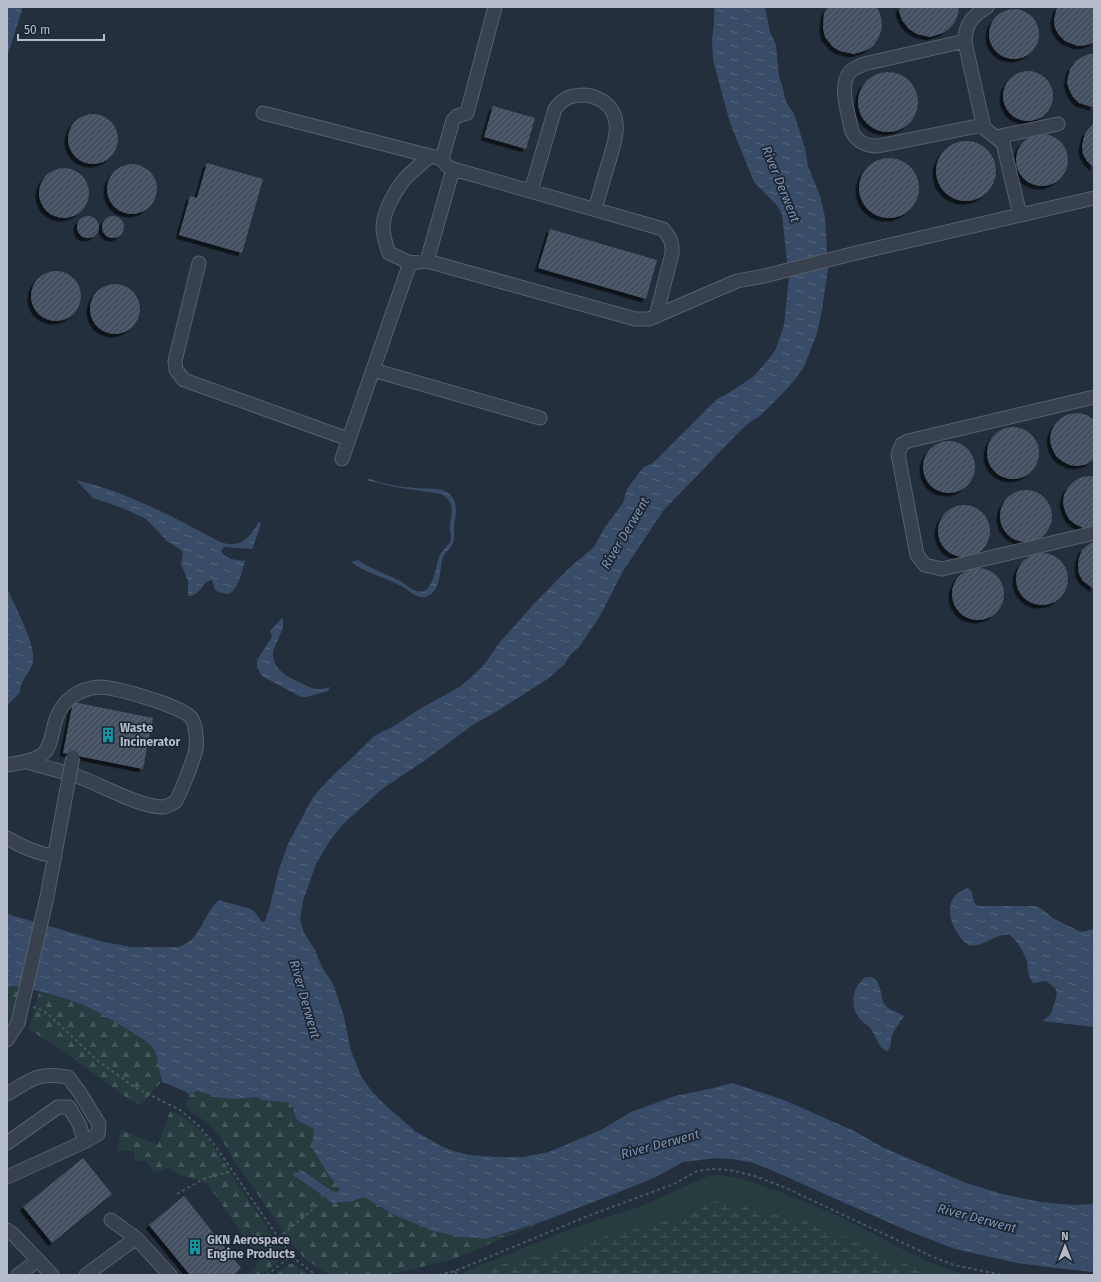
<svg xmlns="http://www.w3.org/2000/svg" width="1101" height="1282" font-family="'Fira Sans',sans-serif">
<defs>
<pattern id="forest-firs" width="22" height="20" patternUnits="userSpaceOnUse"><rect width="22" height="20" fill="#263c3f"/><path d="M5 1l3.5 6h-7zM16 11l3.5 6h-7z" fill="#435659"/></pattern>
<pattern id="wetland-marsh" width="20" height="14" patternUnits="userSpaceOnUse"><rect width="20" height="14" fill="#263c3f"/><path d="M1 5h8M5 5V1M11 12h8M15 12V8" fill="none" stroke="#435659"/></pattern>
<pattern id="water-ripples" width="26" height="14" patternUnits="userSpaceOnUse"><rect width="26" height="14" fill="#394c67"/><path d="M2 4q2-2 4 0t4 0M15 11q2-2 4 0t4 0" fill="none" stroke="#53647b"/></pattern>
<pattern id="building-hatch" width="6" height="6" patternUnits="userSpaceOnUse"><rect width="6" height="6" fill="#455162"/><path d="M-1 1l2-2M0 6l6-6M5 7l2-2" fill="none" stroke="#5d6877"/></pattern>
<filter id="shadow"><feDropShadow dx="-3.5" dy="3.5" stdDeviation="0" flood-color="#0009"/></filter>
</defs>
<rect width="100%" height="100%" fill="#242f3e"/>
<path fill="#263c3f" d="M719,1175L739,1178L778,1191L839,1216L904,1250L941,1267L960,1273L975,1275H465L464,1272L576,1227L644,1205L699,1180L709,1176Z"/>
<path fill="url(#forest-firs)" d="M14,986L20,987L14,1017L7,1023V987Z
M39,992C55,995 73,1000 89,1007C105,1015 149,1038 157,1054C160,1063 159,1073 161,1082L141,1105L127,1098L55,1045L29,1030Z
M197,1091L222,1098L238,1099L256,1097L262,1100L291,1103L297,1120L314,1129L323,1166L340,1189L337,1192L332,1191L300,1169L298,1173L293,1176L298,1178L333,1203L352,1201L364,1197L394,1215L433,1231L477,1239L493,1238L544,1221L454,1259L400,1272L384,1275H335L323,1271L304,1258L291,1242L233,1159L221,1138L209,1124L185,1107L190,1094Z
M170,1111C201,1119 222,1160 239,1186C254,1208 269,1230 284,1253L276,1264L261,1275H249L248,1274L254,1269L260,1257H258L207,1183L177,1174L168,1168L154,1173L146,1161H135L134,1151L127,1150L117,1151L121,1130L158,1145Z
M289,1264H294L309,1275H274Z"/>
<path fill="url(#wetland-marsh)" d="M720,1200L812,1223L931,1275H484L481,1270L675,1218Z"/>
<path fill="url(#water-ripples)" d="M7,7H23L7,57Z
M714,7H765L770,32L776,45L779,77L782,85L786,102L794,114L805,148L808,166L820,196L825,217L828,269L822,310L817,333L804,367L793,382L781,395L760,416L750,422L739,432L663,511L623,571L599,618L589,632L579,647L570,655L564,665L546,680L496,712L474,724L424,761L382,789L342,825L329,842L316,864L303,901L300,919L304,933L315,950L321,965L334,986L344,1017L351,1051L361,1076L370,1089L384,1104L415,1131L441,1146L453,1151L470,1155L496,1157H523L549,1152L603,1129L631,1112L675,1096L714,1088L732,1083L784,1100L854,1131L882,1147L966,1183L1002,1194L1040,1202L1073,1205L1094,1204V1272L1047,1267L1017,1263L955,1249L911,1232L847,1204L778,1173L754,1163L732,1159L718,1158L683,1162L656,1177L614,1194L544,1221L486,1239L462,1237L433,1231L394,1215L364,1197L352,1201L333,1203L298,1178L293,1176L294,1172L298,1173L300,1169L332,1191L337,1192L340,1189L337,1185L330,1177L312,1148L314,1129L297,1120L291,1103L262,1100L256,1097L238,1099L222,1098L197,1091L190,1094L186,1093L187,1092C178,1089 170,1084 162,1082C158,1070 160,1058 152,1047C146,1040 137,1036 130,1031C117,1023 104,1015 90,1008C74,1000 54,995 37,991C27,988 17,985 7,987V914L104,942L131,947H177C201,942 202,915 219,900L247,908V907L254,911L262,922L265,921L269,910L278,873L287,846L313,797L333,775L350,760L374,736L394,726L418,710L461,686L477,672L486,662L500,642L533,605L568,569L594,547L605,527L623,503L627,489L639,473L644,467L653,463L717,399L727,394L753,377L768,360L776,349L784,325L789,278L782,215L777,205L754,182L730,123L713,60L712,39L714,25Z
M370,479C382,484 402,487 415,488C426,489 439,487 448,493C461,502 454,517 454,530C454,536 455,540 452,545C450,550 445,552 443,557C439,570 442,592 425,597C417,599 410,591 403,587C387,578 365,573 351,562L358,560C371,569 386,574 400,581C406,584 410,589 416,591C419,592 422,592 425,591C435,582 435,569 439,557C441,551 447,547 450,542C453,536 449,532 450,526C452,513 455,501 441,494L395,487L366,480Z
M76,480C127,492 174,517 220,542C241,549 249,538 259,522L261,524L253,547L251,549L224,547L221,551C226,560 236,560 245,561C242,570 238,593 227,594C224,594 219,592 215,590L212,580H211C201,583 202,595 188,596V581L181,564L183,554L181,550L167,541L146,519L120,507L93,498Z
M7,588C14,605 36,644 33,661C31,673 21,677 20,692L7,706Z
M282,618C288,627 272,645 273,656C275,672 290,678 303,684C307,686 311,688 315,689C320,690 325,688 330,687L328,691L306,697L299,696L262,676L257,668V660L272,637L270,631Z
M968,888C975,892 971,902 978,906H1035L1042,909L1054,919L1081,932L1094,929V1027L1043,1021L1051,1014L1057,994L1055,988L1046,981L1033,983C1028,977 1028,969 1027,962C1024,952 1018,942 1010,935C996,932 981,949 969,945C964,943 961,938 958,934C950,922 945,905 957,894C960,892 963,889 968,888Z
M866,977H872C883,983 879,996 885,1005C890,1011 898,1012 904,1016C900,1023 893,1030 891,1039C890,1044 892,1047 887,1051C880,1050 875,1035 871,1029C869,1025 865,1025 862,1021C849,1009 851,986 866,977Z"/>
<path fill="url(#building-hatch)" filter="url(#shadow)" d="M828,7H877L881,17L882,28L878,39L873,46L867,50L854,54L840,51L833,47L825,37L823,28L824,13Z
M900,7H958L959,11L955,22L949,29L943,33L930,37L917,34L909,29L902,20L899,11Z
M1057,7H1094V42L1087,45L1078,46L1065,41L1059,35L1055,28L1054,20Z
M989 34a25 25 0 1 1 50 0a25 25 0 1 1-50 0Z
M1089,54H1094V107H1092L1079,103L1073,97L1069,89L1067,82L1070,69L1076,61L1082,57Z
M1003 96a25 25 0 1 1 50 0a25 25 0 1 1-50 0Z
M858 102a30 30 0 1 1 60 0a30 30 0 1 1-60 0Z
M493,106L535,118L526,149L484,137Z
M68 139a25 25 0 1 1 50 0a25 25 0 1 1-50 0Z
M1094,123V168L1087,161L1083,154L1082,146L1085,133Z
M1016 160a26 26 0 1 1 52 0a26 26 0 1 1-52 0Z
M936 171a30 30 0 1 1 60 0a30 30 0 1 1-60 0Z
M859 188a30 30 0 1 1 60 0a30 30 0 1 1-60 0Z
M207,163L263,179L242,253L179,235L190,196L197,198Z
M107 189a25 25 0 1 1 50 0a25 25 0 1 1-50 0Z
M39 193a25 25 0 1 1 50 0a25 25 0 1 1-50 0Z
M102 227a11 11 0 1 1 22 0a11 11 0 1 1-22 0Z
M77 227a11 11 0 1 1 22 0a11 11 0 1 1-22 0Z
M550,229L657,260L646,299L538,268Z
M31 296a25 25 0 1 1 50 0a25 25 0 1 1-50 0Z
M90 309a25 25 0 1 1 50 0a25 25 0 1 1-50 0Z
M1078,413L1087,415L1094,420V459L1087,464L1078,466L1070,465L1062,461L1056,456L1052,448L1050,440L1051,432L1055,424L1061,418L1069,414Z
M987 453a26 26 0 1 1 52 0a26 26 0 1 1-52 0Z
M923 467a26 26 0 1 1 52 0a26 26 0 1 1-52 0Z
M1091,476L1094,477V528H1083L1075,524L1069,519L1065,511L1063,503L1064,495L1068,487L1074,481L1082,477Z
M1000 516a26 26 0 1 1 52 0a26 26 0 1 1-52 0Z
M938 531a26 26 0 1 1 52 0a26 26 0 1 1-52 0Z
M1094,541V589L1083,581L1079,574L1078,566L1079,558L1082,550L1089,544Z
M1016 579a26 26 0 1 1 52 0a26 26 0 1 1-52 0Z
M952 594a26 26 0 1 1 52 0a26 26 0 1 1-52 0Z
M73,702L153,718L143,769L63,753Z
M83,1158L112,1194L52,1243L23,1207Z
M184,1196L241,1268L234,1275H190L149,1225Z"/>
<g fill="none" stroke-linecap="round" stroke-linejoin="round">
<defs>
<path id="minor" d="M987,7C970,17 963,28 966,47L984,128L1003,143L1020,215
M965,41L864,64C859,66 854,68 850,72C838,85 849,116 852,132C858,143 867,146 878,146L983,125
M263,113L442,159L447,166L453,169L663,229C670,237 673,243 672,254L656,316
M996,137L1058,124
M430,156C421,164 411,172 403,181C394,193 384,211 383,226C383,236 386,245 389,253L410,263L427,261L635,319H649L737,281L764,276L860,252L1094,198
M442,159L453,120L457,116L467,113L495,7
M531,191L555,109C563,98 571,95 584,95C591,95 598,98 604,102C626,118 613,147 607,168C603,181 599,195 595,209
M427,261L453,169
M199,263L175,361L176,370L184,380L348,439
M373,370L540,418
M1094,397L908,441L902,444L898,454L917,555L925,565L942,569L1094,533
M342,459L410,263
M7,765C18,763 32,762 42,755C52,747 52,730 56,719C62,700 80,688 100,687C115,687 186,707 192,719C196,726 197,741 196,749C195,756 179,798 175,802C172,804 167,806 164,807C141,808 102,785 79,777C62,771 44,767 27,762
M7,838C22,847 38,854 55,856
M47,897L68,783
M7,1040L18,1023
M7,1094C32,1079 37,1072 68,1077L80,1093L99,1124L98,1134L84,1142
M7,1143L58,1107H69L80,1126L84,1142L7,1177
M111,1220L136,1238L170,1275
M7,1230L13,1234L52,1275
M18,1275L38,1260
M86,1275L136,1238"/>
</defs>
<use href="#minor" stroke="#565f6c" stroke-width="15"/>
<path stroke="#44595c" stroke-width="2" stroke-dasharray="3 3" stroke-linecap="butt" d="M33,1007L37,1008L47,1013L98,1061L136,1088L180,1110L198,1125L216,1147L291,1256L316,1275
M177,1194L203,1179L232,1171
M278,1238C292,1226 306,1216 318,1204
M455,1271L457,1275
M267,1275L291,1256
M439,1275L455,1271L588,1216L674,1184L697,1171L713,1169L729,1170L755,1176L786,1188L933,1257L954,1265L1002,1275"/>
<use href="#minor" stroke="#38414e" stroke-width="13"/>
<defs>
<path id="minor-bridge" d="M68,783L73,757
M18,1023L47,897"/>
</defs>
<use href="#minor-bridge" stroke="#565f6c" stroke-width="15" stroke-linecap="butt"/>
<use href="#minor-bridge" stroke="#38414e" stroke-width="13"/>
</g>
<defs>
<symbol id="building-bare" viewBox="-9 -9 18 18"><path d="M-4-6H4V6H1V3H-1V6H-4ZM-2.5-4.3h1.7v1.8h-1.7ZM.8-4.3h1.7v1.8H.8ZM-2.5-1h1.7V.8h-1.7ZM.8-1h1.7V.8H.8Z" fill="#0f9aa8" stroke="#1d2633" stroke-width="2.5" paint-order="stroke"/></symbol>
</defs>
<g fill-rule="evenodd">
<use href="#building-bare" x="97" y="724" width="22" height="22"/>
<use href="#building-bare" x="184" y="1236" width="22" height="22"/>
</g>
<g text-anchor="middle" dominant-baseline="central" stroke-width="3.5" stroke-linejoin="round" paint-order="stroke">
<g font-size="12" font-weight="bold" fill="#b4bcc9" stroke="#1d2633" text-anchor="start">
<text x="120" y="728">Waste<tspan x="120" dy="14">Incinerator</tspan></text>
<text x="207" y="1240">GKN Aerospace<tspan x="207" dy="14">Engine Products</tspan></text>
</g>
<g font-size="13" font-style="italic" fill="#7c92b1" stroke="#1d2633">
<text transform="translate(781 184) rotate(68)">River Derwent</text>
<text transform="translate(625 533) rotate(-59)">River Derwent</text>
<text transform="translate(305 999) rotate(74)">River Derwent</text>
<text transform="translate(660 1144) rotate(-15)">River Derwent</text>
<text transform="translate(977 1218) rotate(15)">River Derwent</text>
</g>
</g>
<rect width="1101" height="1282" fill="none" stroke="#b4bcc9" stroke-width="16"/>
<g transform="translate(1065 1246)" stroke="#1d2633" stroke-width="3" paint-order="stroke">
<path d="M0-3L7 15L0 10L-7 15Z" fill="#b4bcc9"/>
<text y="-6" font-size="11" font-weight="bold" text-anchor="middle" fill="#b4bcc9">N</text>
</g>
<path d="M18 34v6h86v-6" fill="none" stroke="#b4bcc9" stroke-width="2"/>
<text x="24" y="34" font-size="12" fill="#b4bcc9" stroke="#1d2633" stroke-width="3" paint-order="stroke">50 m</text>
</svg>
